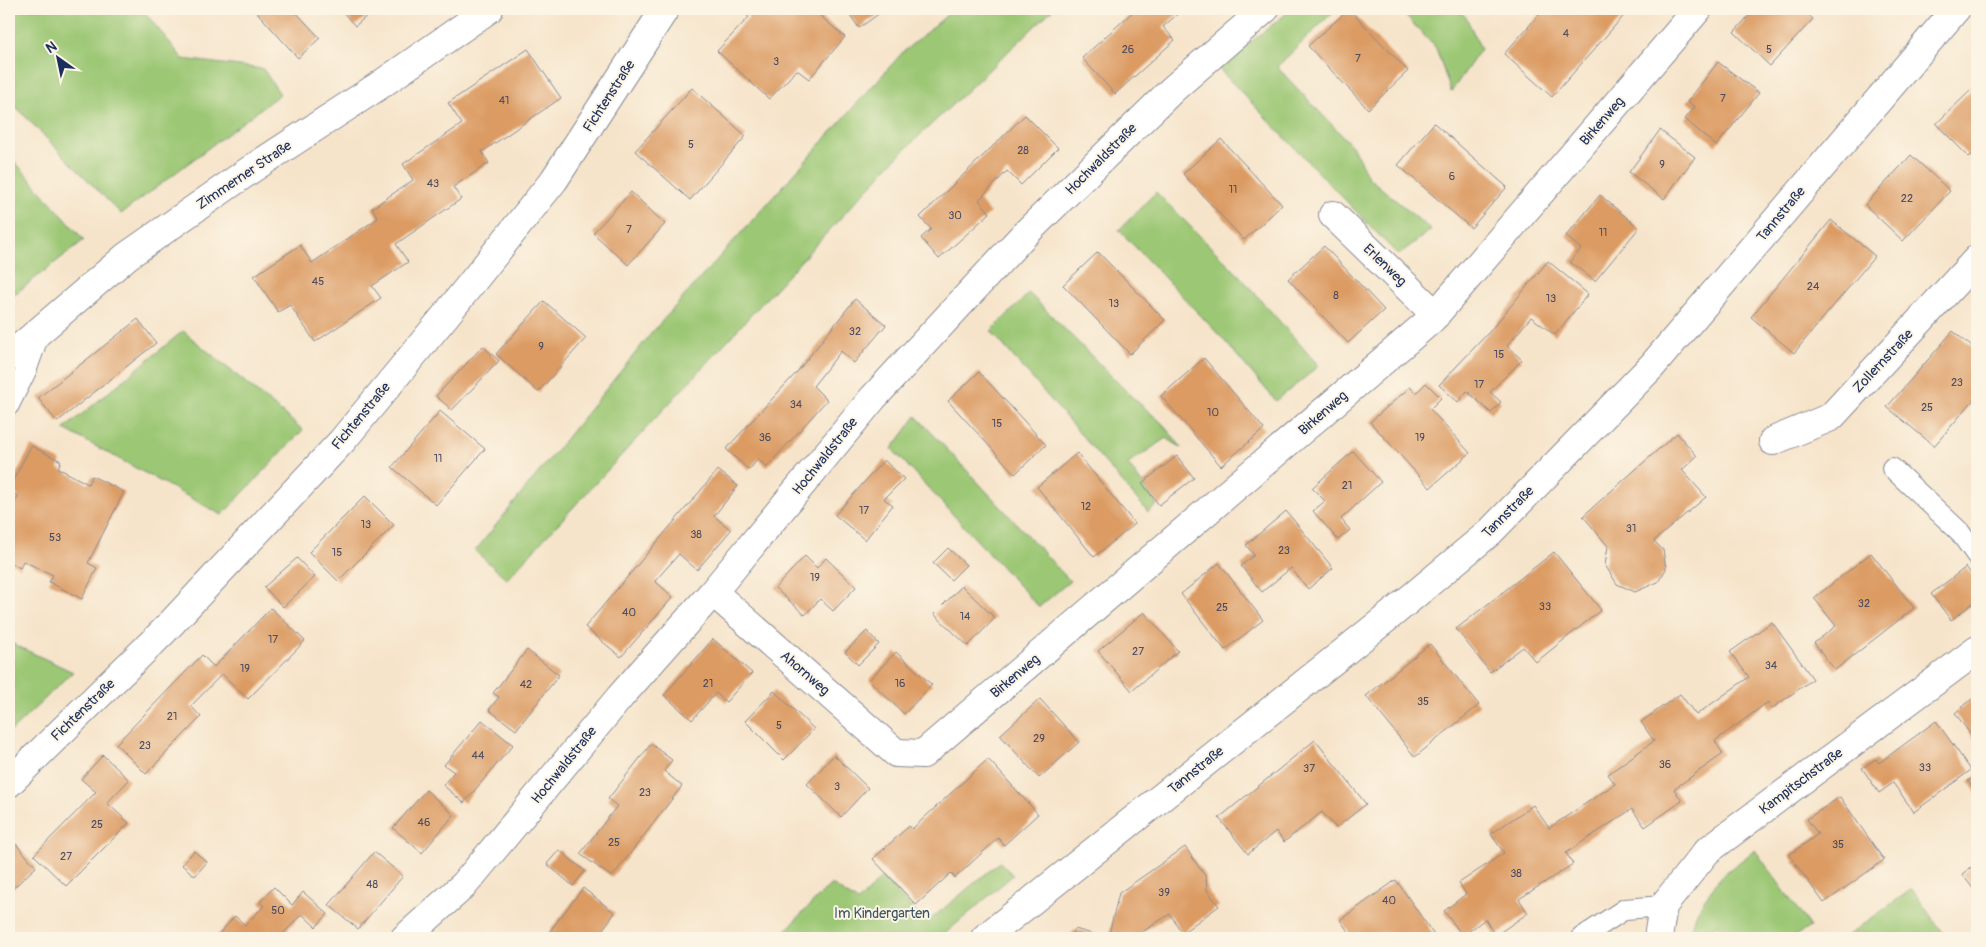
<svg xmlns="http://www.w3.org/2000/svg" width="1986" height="947" font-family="Pangolin,sans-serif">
<rect width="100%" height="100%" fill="#fcf5e5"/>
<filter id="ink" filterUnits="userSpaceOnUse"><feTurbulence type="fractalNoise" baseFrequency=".02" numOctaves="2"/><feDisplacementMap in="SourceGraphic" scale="10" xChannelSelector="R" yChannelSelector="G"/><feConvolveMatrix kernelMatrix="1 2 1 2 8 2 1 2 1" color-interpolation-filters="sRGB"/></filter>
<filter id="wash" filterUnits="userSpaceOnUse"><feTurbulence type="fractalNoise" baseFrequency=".0096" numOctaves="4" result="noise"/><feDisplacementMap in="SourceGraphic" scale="20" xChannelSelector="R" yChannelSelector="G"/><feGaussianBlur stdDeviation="1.12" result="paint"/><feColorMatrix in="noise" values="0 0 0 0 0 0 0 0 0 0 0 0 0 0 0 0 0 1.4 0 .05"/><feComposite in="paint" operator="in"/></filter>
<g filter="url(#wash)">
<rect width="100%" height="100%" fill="#f6e4ca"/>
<path fill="#9cc774" stroke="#5c7b69" d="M9,9H142L183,59L263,69L280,94L121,214L9,100Z
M954,9H1053L896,158L507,579L475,551L654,330L903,52Z
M1292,9H1329L1333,12L1277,67L1353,147L1368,177L1431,230L1398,255L1218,68Z
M1399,9H1458L1466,17L1481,49L1451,92L1436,48Z
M9,155L84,240L15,294L9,288Z
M1156,192L1237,273L1319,366L1276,401L1222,338L1119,230Z
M1029,293L1131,396L1162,423L1182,448L1166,438L1128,464L1157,505L1148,512L991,331Z
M183,331L303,430L222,515L64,429Z
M916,416L1070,581L1039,607L892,449Z
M9,642L73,672L9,733Z
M1755,850L1810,927L1791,938H1726L1719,925L1696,938H1688L1698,909L1720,877Z
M1000,862L1013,875L940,938H778L831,884L858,902L882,877L926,923Z
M1912,889L1946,938H1844Z"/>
<g id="blocks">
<path fill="#dc9b63" d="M254,9H293L320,38L298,58Z
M340,9H375L355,26Z
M739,9H812L845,37L809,79L797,70L769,99L717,51L749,17Z
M846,9H883L884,10L859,28Z
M1136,9H1183L1163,27L1175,40L1115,94L1082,58Z
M1349,9L1408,71L1368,109L1308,46Z
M1544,9H1626L1628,11L1552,97L1504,54Z
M1755,9H1802L1813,19L1770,66L1734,32Z
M528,49L561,98L482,152L489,163L453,187L461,199L396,244L408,262L372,286L381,298L315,342L290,305L278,312L254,276L300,245L312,263L378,218L372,208L413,180L403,164L462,124L448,103Z
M1718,62L1759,93L1716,146L1685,119L1695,107L1687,102Z
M692,88L746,136L690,200L635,151Z
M1973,88L1977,93V150L1969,157L1936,124Z
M1025,115L1058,148L1021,185L1007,171L979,200L990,213L939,259L921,238L931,229L920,217Z
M1434,123L1507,187L1471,228L1398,165Z
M1660,130L1695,157L1664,199L1629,172Z
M1221,139L1282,205L1244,240L1183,174Z
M1911,155L1950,191L1903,241L1865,205Z
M631,192L665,224L628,265L593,233Z
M1600,195L1639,228L1595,281L1570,262L1581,249L1566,236Z
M1831,220L1875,256L1794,353L1751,317Z
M1324,246L1384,310L1348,343L1288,279Z
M1098,252L1165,320L1130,354L1063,285Z
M1548,261L1588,294L1555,335L1531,317L1507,346L1522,360L1490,392L1501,402L1491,413L1467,391L1458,402L1439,385L1490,331Z
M855,299L886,325L854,363L841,351L813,386L827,400L767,467L758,459L749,470L726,449L797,372Z
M544,301L586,338L538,392L496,354Z
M138,319L156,343L57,422L38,398Z
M1953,331L1977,351V396L1934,446L1887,407Z
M483,346L499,361L452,410L436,396Z
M1204,358L1264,429L1221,466L1161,396Z
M979,372L1046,445L1015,474L948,401Z
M1426,383L1441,398L1430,409L1470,453L1430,488L1370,422L1410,387L1416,393Z
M440,411L485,449L436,505L392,467Z
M1677,433L1697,456L1682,470L1706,497L1654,541L1663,550L1666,569L1658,582L1635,592L1617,584L1605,565L1608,546L1583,516Z
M31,446L61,461L58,468L88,484L92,476L124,492L88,563L97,568L82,599L49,582L53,575L23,561L20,568L9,562V514L18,496L9,491V488Z
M1353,451L1381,482L1341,519L1350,530L1338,540L1313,511L1325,501L1312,488Z
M1077,453L1135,524L1094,557L1037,487Z
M1177,456L1194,478L1159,505L1142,483Z
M884,460L904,479L884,499L893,505L865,540L835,515Z
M718,470L738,486L714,516L731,530L697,570L679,554L655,581L673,597L621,657L585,627Z
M365,496L394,525L338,581L309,552Z
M1286,511L1333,568L1308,589L1291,568L1262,592L1241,566L1254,555L1246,545Z
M948,548L966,565L951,580L933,563Z
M1554,552L1601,610L1536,662L1523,647L1490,672L1456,629Z
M1871,553L1914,608L1835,670L1814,643L1836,626L1814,598Z
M805,556L817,568L826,558L856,587L833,611L820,599L805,615L775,588Z
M297,558L315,577L283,607L264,587Z
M1219,563L1263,620L1225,650L1181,594Z
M1966,567L1977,582V600L1951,620L1931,594Z
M962,586L995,618L968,646L934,614Z
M271,608L305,641L248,699L222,674L191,706L201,717L146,774L116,744L202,655L214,667Z
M1144,612L1178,651L1132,691L1098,651Z
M1772,622L1813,679L1771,709L1768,702L1715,741L1723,754L1674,789L1682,801L1645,827L1632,809L1566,853L1573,864L1519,899L1528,913L1495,936L1485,919L1463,936L1444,911L1466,894L1459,883L1504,853L1491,834L1533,805L1549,828L1615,784L1608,774L1654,741L1641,722L1680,694L1696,715L1749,677L1730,652Z
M867,631L879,644L858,665L845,652Z
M713,639L752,673L726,702L716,693L692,720L664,695Z
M1430,644L1479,705L1415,757L1366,696Z
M527,650L559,675L516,730L489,710L499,697L493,693Z
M896,652L932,685L904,714L869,680Z
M774,691L814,729L784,760L745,721Z
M1977,695V743L1955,713Z
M1040,699L1079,742L1039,778L1000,735Z
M482,720L513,745L464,803L443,785L454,772L444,765Z
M1936,721L1971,770L1914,812L1893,783L1879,793L1862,768L1876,759L1879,763Z
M1315,740L1366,804L1336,828L1322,812L1284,842L1276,831L1248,854L1219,818Z
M651,744L672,760L664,771L682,786L612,877L580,854L617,806L608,799Z
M103,755L129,780L107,803L129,823L66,886L34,855L96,792L81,779Z
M834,755L868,788L841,817L807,784Z
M988,759L1038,814L1004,845L998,838L955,878L951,873L916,905L873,859L909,826L912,829Z
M1977,775V794L1968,781Z
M426,790L454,815L422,853L393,828Z
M1840,797L1884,860L1824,903L1789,855L1818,834L1807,819Z
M16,844L36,867L9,892V851Z
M1185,847L1206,877L1207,890L1219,906L1182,933L1170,914L1133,938H1112L1109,934L1119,893Z
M559,850L585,871L573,886L547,864Z
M194,851L207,862L195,876L182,865Z
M374,852L403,876L358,929L329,905Z
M1977,863V894L1962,874Z
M1396,880L1436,938H1353L1340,920Z
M274,887L292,905L303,892L328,914L316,927L302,914L279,938H215L235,916L245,925L264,906L260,902Z
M583,888L615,913L596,938H551L553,936L549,932Z
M1075,929L1106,938H1068Z"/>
</g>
</g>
<g filter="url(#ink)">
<use href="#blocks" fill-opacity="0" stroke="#888a94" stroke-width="1"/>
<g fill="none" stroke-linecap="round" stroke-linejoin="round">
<defs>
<path id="lane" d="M9,405L26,371L40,332
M1892,468L1959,531L1977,556
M1581,938L1625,909L1663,906"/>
<path id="street" d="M1333,215L1436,315
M9,357L127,256L253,168L380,85L489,9
M1773,441L1831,417L1977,259
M713,592L896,753L923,754L1432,319L1698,9
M9,783L164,631L342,441L446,315L554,180L665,9
M405,938L464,885L620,697L713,592L873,398L1021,238L1173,89L1265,9
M985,938L1393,613L1490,532L1652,366L1956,9
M1658,938L1663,906L1707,851L1977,650"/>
</defs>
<use href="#lane" stroke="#888a94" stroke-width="22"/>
<use href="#street" stroke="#888a94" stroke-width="30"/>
<use href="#lane" stroke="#fff" stroke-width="20"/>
<use href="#street" stroke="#fff" stroke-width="28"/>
</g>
</g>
<g text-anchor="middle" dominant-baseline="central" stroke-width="4" stroke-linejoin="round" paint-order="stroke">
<g font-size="11" fill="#4b4a5f">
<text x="1566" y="33">4</text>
<text x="1128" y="49">26</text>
<text x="1769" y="49">5</text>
<text x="1358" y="58">7</text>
<text x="776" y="61">3</text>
<text x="1723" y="98">7</text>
<text x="504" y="100">41</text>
<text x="691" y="144">5</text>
<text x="1023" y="150">28</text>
<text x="1662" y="164">9</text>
<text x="1452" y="176">6</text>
<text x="433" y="183">43</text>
<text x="1233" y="189">11</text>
<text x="1907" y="198">22</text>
<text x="955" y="215">30</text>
<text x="629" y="229">7</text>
<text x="1603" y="232">11</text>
<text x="318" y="281">45</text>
<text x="1813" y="286">24</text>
<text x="1336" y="295">8</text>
<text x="1551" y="298">13</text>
<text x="1114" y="303">13</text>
<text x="855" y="331">32</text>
<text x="541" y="346">9</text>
<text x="1499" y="354">15</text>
<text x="1957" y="382">23</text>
<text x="1479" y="384">17</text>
<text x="796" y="404">34</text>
<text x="1927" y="407">25</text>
<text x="1213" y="412">10</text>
<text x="997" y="423">15</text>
<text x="765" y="437">36</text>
<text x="1420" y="437">19</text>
<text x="438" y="458">11</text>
<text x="1347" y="485">21</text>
<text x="1086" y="506">12</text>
<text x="864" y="510">17</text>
<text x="366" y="524">13</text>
<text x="1631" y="528">31</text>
<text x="696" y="534">38</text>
<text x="55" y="537">53</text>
<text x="1284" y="550">23</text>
<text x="337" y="552">15</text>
<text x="815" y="577">19</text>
<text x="1864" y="603">32</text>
<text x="1545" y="606">33</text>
<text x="1222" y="607">25</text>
<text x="629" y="612">40</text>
<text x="965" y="616">14</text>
<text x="273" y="639">17</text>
<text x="1138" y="651">27</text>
<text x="1771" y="665">34</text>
<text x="245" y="668">19</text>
<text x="708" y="683">21</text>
<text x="900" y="683">16</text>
<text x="526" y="684">42</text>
<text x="1423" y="701">35</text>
<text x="172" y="716">21</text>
<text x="779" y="725">5</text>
<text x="1039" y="738">29</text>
<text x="145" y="745">23</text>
<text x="478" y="755">44</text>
<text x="1665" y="764">36</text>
<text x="1925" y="767">33</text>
<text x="1309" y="768">37</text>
<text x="837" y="786">3</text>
<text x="645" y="792">23</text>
<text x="424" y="822">46</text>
<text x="97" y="824">25</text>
<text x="614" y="842">25</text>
<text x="1838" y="844">35</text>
<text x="66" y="856">27</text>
<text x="1516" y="873">38</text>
<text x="372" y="884">48</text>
<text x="1164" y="892">39</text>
<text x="1389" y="900">40</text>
<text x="278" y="910">50</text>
</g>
<g font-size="14" fill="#1b2f5e" stroke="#fcf5e5">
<text transform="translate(609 96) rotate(-57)">Fichtenstraße</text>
<text transform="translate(1602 121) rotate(-49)">Birkenweg</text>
<text transform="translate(1101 159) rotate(-45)">Hochwaldstraße</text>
<text transform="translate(244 175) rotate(-34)">Zimmerner Straße</text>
<text transform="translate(1781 214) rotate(-50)">Tannstraße</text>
<text transform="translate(1385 265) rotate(44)">Erlenweg</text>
<text transform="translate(1883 361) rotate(-47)">Zollernstraße</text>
<text transform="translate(1323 413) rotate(-41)">Birkenweg</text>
<text transform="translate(361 416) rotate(-50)">Fichtenstraße</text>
<text transform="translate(825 456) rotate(-51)">Hochwaldstraße</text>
<text transform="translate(1508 512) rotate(-45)">Tannstraße</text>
<text transform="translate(805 673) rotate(41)">Ahornweg</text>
<text transform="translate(1015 676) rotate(-40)">Birkenweg</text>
<text transform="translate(83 710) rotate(-44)">Fichtenstraße</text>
<text transform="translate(564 765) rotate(-51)">Hochwaldstraße</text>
<text transform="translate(1196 770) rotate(-39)">Tannstraße</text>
<text transform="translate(1801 781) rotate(-37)">Kampitschstraße</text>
</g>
<g font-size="14" fill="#3b5564" stroke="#fcf5e5">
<text x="882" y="913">Im Kindergarten</text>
</g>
</g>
<rect width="1986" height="947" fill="none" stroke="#fcf5e5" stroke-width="30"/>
<g transform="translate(58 58) rotate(327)" stroke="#fcf5e5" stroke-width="4" paint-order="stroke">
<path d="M0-4L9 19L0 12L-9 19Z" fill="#1b2f5e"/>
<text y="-8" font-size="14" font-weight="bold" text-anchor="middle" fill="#1b2f5e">N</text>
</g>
</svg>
